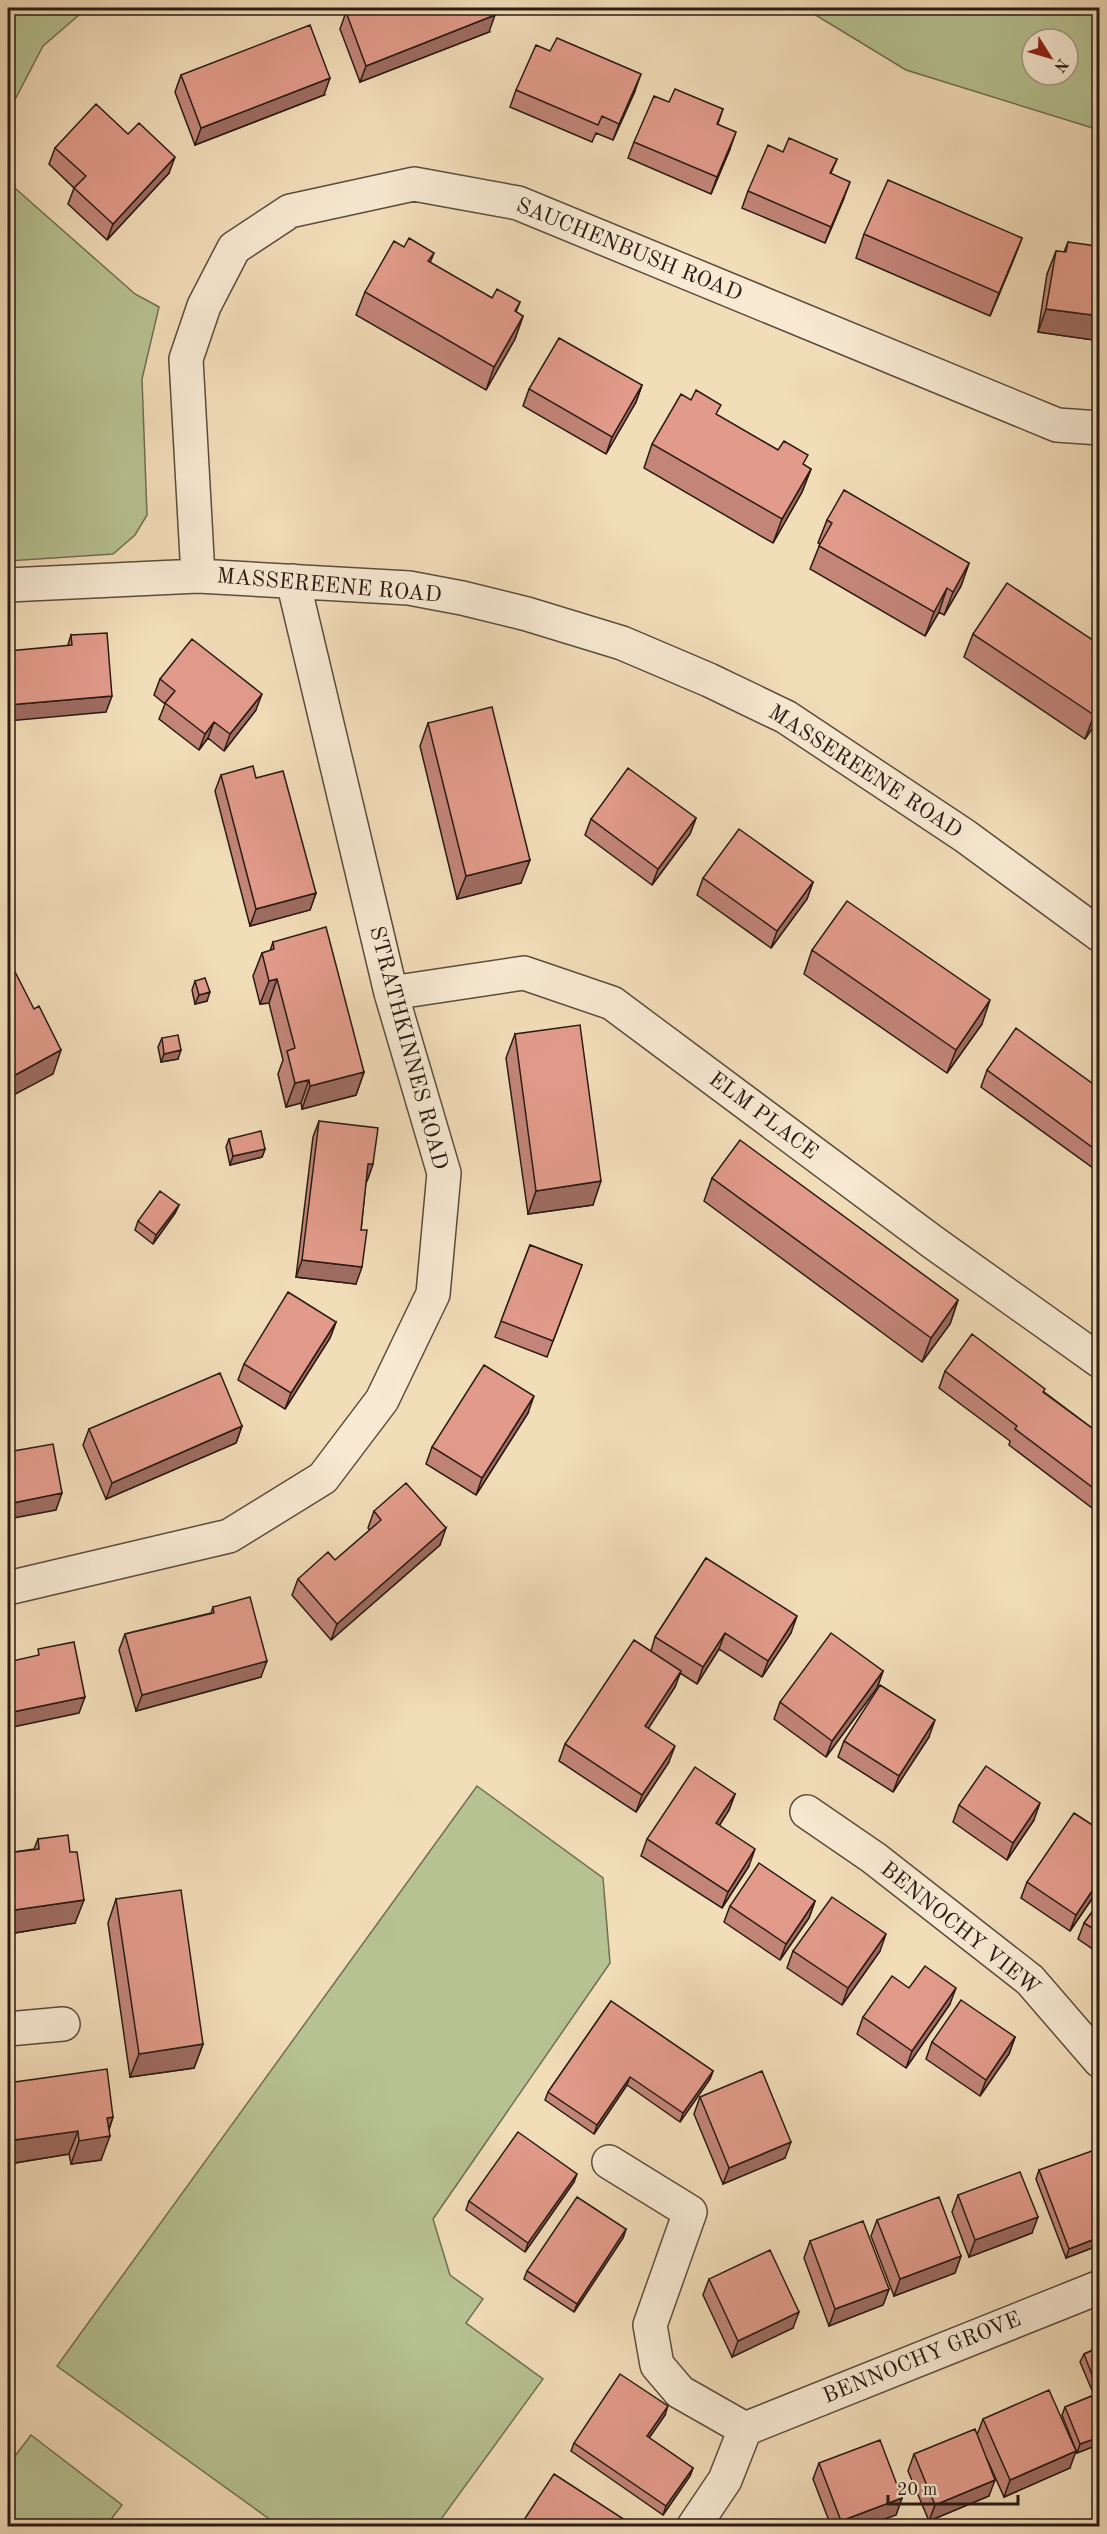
<svg xmlns="http://www.w3.org/2000/svg" width="1107" height="2534" font-family="'Old Standard TT',serif">
<rect width="100%" height="100%" fill="#f2ddb9"/>
<filter id="stains"><feTurbulence type="fractalNoise" baseFrequency=".00333" numOctaves="4"/><feColorMatrix values="0 0 0 0 .2 0 0 0 0 .09 0 0 0 0 .02 0 0 0 .5 -.17"/></filter>
<radialGradient id="worn" r=".72"><stop offset=".6" stop-color="#630" stop-opacity="0"/><stop offset="1" stop-color="#630" stop-opacity=".3"/></radialGradient>
<path fill="#b7c292" stroke="#706e53" stroke-width="1.5" fill-rule="evenodd" d="M8,8H87L43,46L8,113Z
M804,8H1099V130L906,70ZM1032,39H1068V75H1032Z
M8,182L135,294L159,307L142,379L147,515L135,535L113,554L8,561Z
M477,1786L603,1878L610,1963L433,2219L450,2275L483,2299L466,2323L543,2379L436,2526H279L57,2366Z
M31,2435L122,2505L106,2526H8V2465Z"/>
<g fill="none" stroke-linecap="round" stroke-linejoin="round">
<defs>
<path id="street" d="M198,576L186,359L204,306L234,248L290,211L414,184L518,203L1057,425L1100,428
M8,585L198,576L409,588L462,598L527,614L622,643L709,680L786,717L965,836L1100,935
M391,993L524,973L612,1003L934,1243L1100,1361
M8,1588L229,1536L323,1478L382,1400L433,1294L444,1173L391,993L293,581
M807,1812L874,1858L1030,1980L1100,2061
M8,2029L63,2024
M609,2162L690,2212L650,2325L657,2365L680,2392L745,2429
M694,2526L725,2480L745,2429L1100,2287"/>
</defs>
<use href="#street" stroke="#5c4c3d" stroke-width="36"/>
<use href="#street" stroke="#f7e9d2" stroke-width="33"/>
</g>
<path fill="#c28578" stroke="#2a1b14" stroke-width="1.5" d="M346,12L489,32L360,82L340,29Z
M181,75L324,95L195,145L175,92Z
M516,90L635,91L613,140L596,133L592,142L510,107Z
M669,102L723,109L718,124L730,149L711,194L628,158L634,142Z
M55,148L169,173L107,240L68,204L74,188L49,164Z
M783,152L837,159L831,173L844,198L825,243L742,208L748,191Z
M864,234L1022,238L1013,261L990,316L856,258Z
M1068,242L1095,256L1100,257V341L1038,332L1047,274L1056,251L1064,252Z
M404,247L434,253L430,263L492,298L520,302L516,312L523,316L515,339L486,390L356,315L365,292Z
M642,385L636,402L606,454L523,406L529,389Z
M717,415L811,469L802,492L773,543L644,468L652,444Z
M827,520L969,563L961,586L944,615L939,612L925,636L810,569L820,544L818,543Z
M973,634L1100,717L1085,739L964,657Z
M71,635L106,712L68,645Z
M160,679L256,710L224,751L208,738L199,750L159,719L165,704L154,695Z
M428,723L521,883L457,899L420,746Z
M221,775L316,893L310,910L250,926L215,791Z
M696,818L690,834L652,885L585,835L591,819Z
M703,878L813,882L807,899L771,948L697,895Z
M273,942L364,1072L356,1095L302,1109L301,1103L286,1107L278,1074L283,1060L269,1003L260,1004L253,976L262,953L270,951Z
M812,950L982,1024L947,1073L804,974Z
M195,981L207,1001L195,1004L192,990Z
M515,1034L593,1205L528,1214L506,1058Z
M162,1038L178,1059L161,1062L158,1047Z
M987,1070L1100,1089V1173L981,1087Z
M319,1121L373,1164L367,1181H366L361,1230L356,1284L296,1277L313,1137Z
M229,1139L265,1149L262,1157L230,1165L226,1147Z
M712,1178L958,1300L950,1324L922,1362L704,1201Z
M179,1205L175,1213L153,1244L135,1230L138,1221Z
M530,1245L582,1265L547,1357L495,1337Z
M336,1322L330,1338L285,1409L238,1380L244,1364Z
M945,1371L1044,1392L1100,1434V1514L1009,1445L1010,1441L939,1388Z
M528,1413L476,1495L426,1464L432,1447Z
M242,1426L236,1443L106,1499L83,1445L89,1429Z
M374,1511L440,1545L331,1640L292,1595L298,1579L335,1560L370,1530L368,1528Z
M706,1558L791,1633L762,1677L719,1649L697,1684L680,1673L675,1687L648,1728L669,1762L636,1812L559,1761L565,1744L651,1651L655,1637Z
M213,1607L261,1677L136,1711L119,1650L125,1634L211,1613Z
M883,1671L877,1688L826,1757L774,1719L780,1702Z
M929,1737L893,1792L838,1757L844,1741Z
M735,1794L729,1810L719,1826L749,1866L722,1908L641,1856L647,1839Z
M959,1805L1034,1820L1007,1860L953,1822Z
M1100,1830V1887L1070,1931L1021,1898L1027,1882Z
M38,1839L75,1923L8,1934V1853L34,1849Z
M116,1899L203,2044L194,2068L130,2077L108,1923Z
M815,1901L809,1918L780,1960L724,1922L730,1906Z
M1100,1901V1954L1078,1939L1084,1923Z
M793,1951H880L842,2005L787,1968Z
M909,1988L950,2004L906,2068L857,2034L863,2017Z
M611,2001L713,2071L710,2079L680,2122L627,2085L594,2134L545,2100L548,2092Z
M1015,2037L1009,2054L980,2096L926,2059L932,2042Z
M8,2083L113,2117L109,2130L101,2160L71,2164L69,2154L8,2164Z
M700,2097L785,2158L723,2184L694,2114Z
M1039,2170L1100,2245L1066,2258L1036,2179Z
M574,2182L525,2252L466,2210L469,2201Z
M958,2195L1032,2233L969,2257L952,2212Z
M877,2220L961,2256L955,2273L894,2296L871,2236Z
M626,2229L623,2238L574,2312L524,2279L527,2271Z
M810,2241L889,2289L883,2305L829,2326L804,2258Z
M709,2279L793,2328L732,2357L703,2295Z
M1100,2347V2444L1077,2453L1062,2415L1065,2407L1094,2395L1080,2362L1084,2354Z
M665,2415L649,2438L693,2468L690,2476L663,2515L571,2451L574,2443Z
M983,2419L1070,2468L1004,2497L987,2459L989,2496L929,2521L908,2471L914,2454L977,2435Z
M819,2463L902,2498L896,2515L864,2526H831L813,2479Z"/>
<path fill="#9e6c61" stroke="#2a1b14" stroke-width="1.5" d="M495,15L489,32L360,82L366,66Z
M641,74L635,91L613,140L619,124Z
M330,78L324,95L195,145L201,128Z
M736,132L730,149L711,194L717,177Z
M175,157L169,173L107,240L113,224Z
M850,182L844,198L825,243L831,227Z
M1022,238L1013,261L990,316L999,293Z
M1046,309L1100,316V341L1038,332Z
M523,316L515,339L486,390L494,367Z
M642,385L636,402L606,454L612,437Z
M811,469L802,492L773,543L782,519Z
M969,563L961,586L944,615L953,592Z
M947,588L939,612L925,636L934,612Z
M262,694L256,710L224,751L230,734Z
M112,696L106,712L8,721V705Z
M1100,706V717L1085,739L1094,715Z
M214,722L208,738L199,750L205,734Z
M696,818L690,834L652,885L658,869Z
M530,860L521,883L457,899L466,876Z
M813,882L807,899L771,948L777,931Z
M316,893L310,910L250,926L256,909Z
M277,979L269,1003L260,1004L269,981Z
M210,992L207,1001L195,1004L199,995Z
M990,1000L982,1024L947,1073L956,1050Z
M61,1050L53,1074L8,1098V1079Z
M181,1050L178,1059L161,1062L164,1054Z
M364,1072L356,1095L302,1109L310,1086Z
M309,1080L301,1103L286,1107L295,1083Z
M265,1149L262,1157L230,1165L233,1156Z
M368,1164H373L367,1181H362Z
M601,1181L593,1205L528,1214L536,1191Z
M179,1205L175,1213L153,1244L156,1235Z
M302,1260L362,1267L356,1284L296,1277Z
M958,1300L950,1324L922,1362L931,1338Z
M336,1322L330,1338L285,1409L291,1393Z
M534,1396L528,1413L476,1495L482,1478Z
M242,1426L236,1443L106,1499L112,1483Z
M62,1493L56,1510L8,1519V1504Z
M446,1528L440,1545L331,1640L337,1624Z
M797,1616L791,1633L762,1677L768,1661Z
M725,1633L719,1649L697,1684L703,1667Z
M267,1661L261,1677L136,1711L142,1695Z
M681,1671L675,1687L639,1743L645,1726Z
M883,1671L877,1688L826,1757L832,1741Z
M85,1697L79,1713L8,1728V1713Z
M935,1720L929,1737L893,1792L899,1776Z
M675,1746L669,1762L636,1812L642,1795Z
M735,1794L729,1810L710,1840L716,1823Z
M1040,1803L1034,1820L1007,1860L1013,1843Z
M755,1849L749,1866L722,1908L728,1892Z
M1100,1879V1887L1070,1931L1076,1915Z
M84,1900L75,1923L8,1934V1911Z
M815,1901L809,1918L780,1960L786,1944Z
M886,1934L880,1951L842,2005L848,1988Z
M956,1988L950,2004L906,2068L912,2051Z
M1015,2037L1009,2054L980,2096L986,2080Z
M203,2044L194,2068L130,2077L139,2054Z
M713,2071L710,2079L680,2122L683,2113Z
M630,2077L627,2085L594,2134L597,2125Z
M113,2117L106,2137L110,2136L101,2160L71,2164L79,2141L107,2118Z
M78,2131L69,2154L8,2164V2141Z
M791,2142L785,2158L723,2184L729,2168Z
M577,2174L574,2182L525,2252L528,2243Z
M1038,2217L1032,2233L969,2257L975,2240Z
M626,2229L623,2238L574,2312L577,2304Z
M1100,2237V2245L1066,2258L1069,2249Z
M961,2256L955,2273L894,2296L900,2279Z
M889,2289L883,2305L829,2326L835,2309Z
M799,2312L793,2328L732,2357L738,2341Z
M668,2406L665,2415L644,2445L647,2436Z
M1100,2437V2444L1077,2453L1080,2444Z
M1076,2451L1070,2468L1004,2497L1010,2480Z
M693,2468L690,2476L663,2515L666,2506Z
M995,2480L989,2496L929,2521L935,2505Z
M902,2498L896,2515L864,2526H839L841,2521Z"/>
<path fill="#e29b8b" stroke="#2a1b14" stroke-width="1.5" d="M358,8H492L495,15L366,66L346,12Z
M310,25L330,78L201,128L181,75Z
M557,38L641,74L619,124L602,116L598,125L516,90L536,45L550,51Z
M675,89L723,109L717,124L736,132L717,177L634,142L654,96L669,102Z
M96,104L128,134L139,123L175,157L113,224L74,188L86,176L55,148Z
M789,138L837,159L830,173L850,182L831,227L748,191L768,145L783,152Z
M888,180L1022,238L999,293L864,234Z
M409,238L434,253L428,261L492,298L497,289L520,302L515,311L523,316L494,367L365,292L394,241L404,247Z
M1068,242L1096,246L1095,256L1100,257V316L1046,309L1056,251L1066,252Z
M559,338L642,385L612,437L529,389Z
M696,390L721,405L716,414L778,450L784,441L808,455L803,464L811,469L782,519L652,444L681,394L691,400Z
M844,490L969,563L953,592L947,588L934,612L819,546L832,523L827,520Z
M1007,583L1100,645V706L1094,715L973,634Z
M107,633L112,696L8,705V651L72,645L71,635Z
M192,639L262,694L230,734L214,722L205,734L165,703L175,691L160,679Z
M492,707L530,860L466,876L428,723Z
M253,766L256,778L283,771L316,893L256,909L221,775Z
M628,768L696,818L658,869L591,819Z
M739,829L813,882L777,931L703,878Z
M847,901L990,1000L956,1050L812,950Z
M326,927L364,1072L310,1086L309,1080L295,1083L287,1051L295,1048L277,979L269,981L262,953L274,949L273,942Z
M8,958L34,1009L39,1006L61,1050L8,1079Z
M205,978L210,992L199,995L195,981Z
M580,1025L601,1181L536,1191L515,1034Z
M1016,1028L1100,1089V1153L987,1070Z
M178,1035L181,1050L164,1054L162,1038Z
M319,1121L378,1128L373,1164H368L361,1230H367L362,1267L302,1260Z
M261,1131L265,1149L233,1156L229,1139Z
M740,1140L958,1300L931,1338L712,1178Z
M160,1191L179,1205L156,1235L138,1221Z
M530,1245L582,1265L553,1341L501,1321Z
M288,1292L336,1322L291,1393L244,1364Z
M972,1334L1045,1389L1043,1392L1100,1434V1493L1015,1429L1017,1426L945,1371Z
M484,1365L534,1396L482,1478L432,1447Z
M220,1373L242,1426L112,1483L89,1429Z
M53,1444L62,1493L8,1504V1452Z
M406,1483L446,1528L337,1624L298,1579L328,1552L335,1560L381,1520L374,1511Z
M706,1558L797,1616L768,1661L725,1633L703,1667L655,1637Z
M250,1597L267,1661L142,1695L125,1634L214,1613L213,1607Z
M831,1633L883,1671L832,1741L780,1702Z
M634,1640L681,1671L645,1726L675,1746L642,1795L565,1744Z
M74,1642L85,1697L8,1713V1662L39,1655L38,1649Z
M880,1685L935,1720L899,1776L844,1741Z
M986,1766L1040,1803L1013,1843L959,1805Z
M695,1767L735,1794L716,1823L755,1849L728,1892L647,1839Z
M1074,1813L1100,1830V1879L1076,1915L1027,1882Z
M68,1835L70,1852H77L84,1900L8,1911V1853L39,1849L38,1839Z
M759,1863L815,1901L786,1944L730,1906Z
M181,1890L203,2044L139,2054L116,1899Z
M832,1897L886,1934L848,1988L793,1951Z
M1100,1901V1933L1084,1923Z
M925,1966L956,1988L912,2051L863,2017L892,1976L909,1988Z
M961,2000L1015,2037L986,2080L932,2042Z
M611,2001L713,2071L683,2113L630,2077L597,2125L548,2092Z
M107,2069L113,2117L107,2118L110,2136L79,2141L78,2131L8,2141L10,2151L8,2152V2083Z
M762,2071L791,2142L729,2168L700,2097Z
M518,2132L577,2174L528,2243L469,2201Z
M1100,2148V2237L1069,2249L1039,2170Z
M1020,2172L1038,2217L975,2240L958,2195Z
M577,2197L626,2229L577,2304L527,2271Z
M939,2197L961,2256L900,2279L877,2220Z
M863,2221L889,2289L835,2309L810,2241Z
M770,2250L799,2312L738,2341L709,2279Z
M1100,2347V2437L1080,2444L1065,2407L1099,2393L1084,2354Z
M620,2374L668,2406L647,2436L693,2468L666,2506L574,2443Z
M1049,2390L1076,2451L1010,2480L983,2419Z
M975,2429L995,2480L935,2505L914,2454Z
M880,2440L902,2498L841,2521L819,2463Z
M554,2474L625,2520L621,2526H520Z
M771,2519L781,2526H766Z"/>
<g text-anchor="middle" dominant-baseline="central" stroke-width="4.5" stroke-linejoin="round" paint-order="stroke">
<g font-size="22" fill="#2a1b14" stroke="#f7e9d2">
<text transform="translate(629 250) rotate(22)">SAUCHENBUSH ROAD</text>
<text transform="translate(329 586) rotate(5)">MASSEREENE ROAD</text>
<text transform="translate(865 772) rotate(33)">MASSEREENE ROAD</text>
<text transform="translate(408 1048) rotate(75)">STRATHKINNES ROAD</text>
<text transform="translate(763 1116) rotate(37)">ELM PLACE</text>
<text transform="translate(960 1929) rotate(39)">BENNOCHY VIEW</text>
<text transform="translate(922 2358) rotate(-22)">BENNOCHY GROVE</text>
</g>
</g>
<rect width="1107" height="2534" fill="none" stroke="#f2ddb9" stroke-width="30"/>
<rect x="9" y="9" width="1089" height="2516" fill="none" stroke="#2a1b14" stroke-width="3"/>
<rect x="15" y="15" width="1077" height="2504" fill="none" stroke="#2a1b14" stroke-width="1.5"/>
<g transform="translate(1050 57) rotate(127)"><circle r="28" fill="#f7e9d2" stroke="#a59786" stroke-width="1.5"/>
<path d="M0-4.5L10 22L0 15L-10 22Z" fill="#8f2418"/>
<text y="-9" font-size="16" font-weight="bold" text-anchor="middle" fill="#2a1b14">N</text>
</g>
<path d="M888 2495v9h130v-9" fill="none" stroke="#2a1b14" stroke-width="3"/>
<text x="897" y="2495" font-size="18" fill="#2a1b14" stroke="#f7e9d2" stroke-width="4.5" paint-order="stroke">20 m</text>
<rect width="100%" height="100%" filter="url(#stains)"/>
<rect width="100%" height="100%" fill="url(#worn)"/>
</svg>
